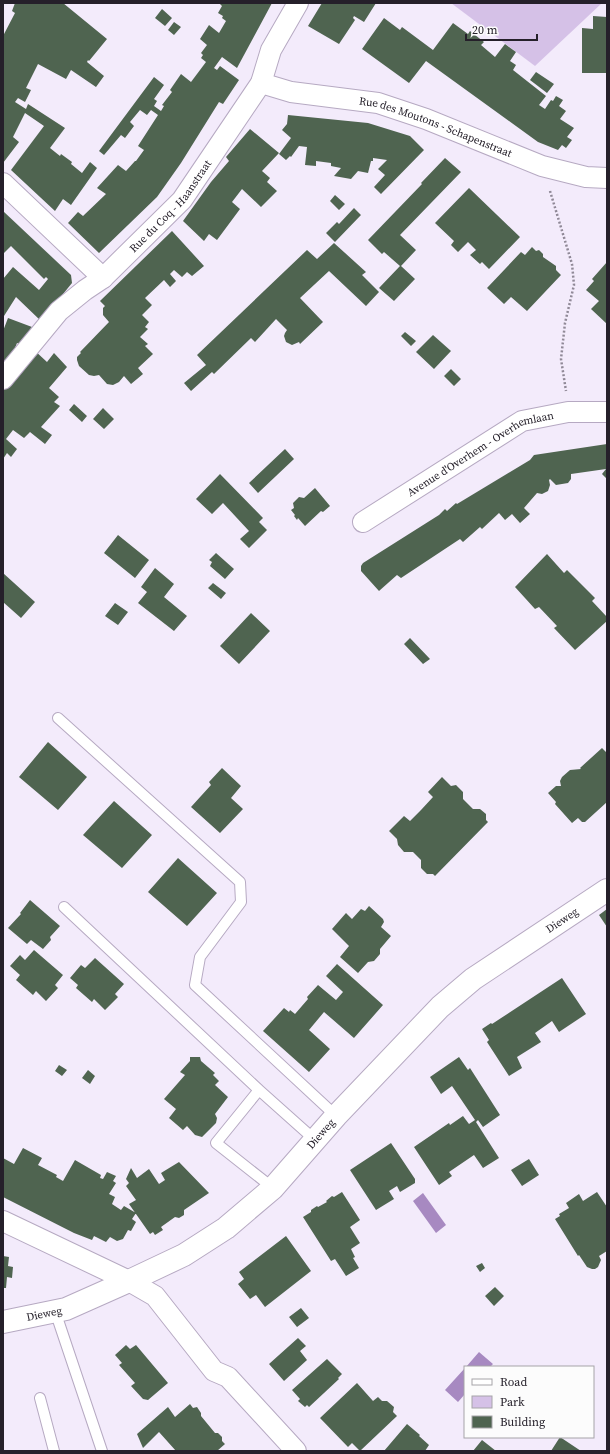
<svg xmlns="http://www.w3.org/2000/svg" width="610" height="1454" font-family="'Source Serif 4',serif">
<rect width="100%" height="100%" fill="#f3ebfb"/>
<path fill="#d5c1e7" d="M451,3H602L535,66Z"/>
<path fill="#a789c1" d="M423,1193L446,1225L436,1233L413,1201Z
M479,1352L493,1364L490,1367H466Z
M465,1368V1394L458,1402L445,1390Z"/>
<path fill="#4f6450" d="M15,3H63L107,39L89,61L88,60L87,62L104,76L96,87L71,70L66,79L38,64L26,88L31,90L25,102L18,98L15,102L26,109L28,104L65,128L50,148L60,156L61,154L72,162L71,164L82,173L90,162L97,168L71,205L63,199L55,211L11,170L44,126L25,113L13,137L19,142L3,163V36L15,13L12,11Z
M219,3H272L237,68L222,57L214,68L217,70L220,66L239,80L223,104L219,102L181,163L157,197L99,253L68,223L78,212L83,216L106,194L97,188L118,165L126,171L135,161H136L144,150L138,146L158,115L151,110L147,115L140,110L130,122L134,126L125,138L121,135L104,155L99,151L154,77L164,85L154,99L157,101L154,106L161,111L164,106L162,105L172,92L170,90L181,74L191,82L206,62L201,58L203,55L201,53L207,45L200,39L209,25L219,33L226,21L222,18L223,16L218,13L222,6Z
M322,3H376L364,22L354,16L353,18L355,20L339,44L308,26Z
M162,9L172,18L165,26L155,18Z
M593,16L607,17L606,73H582V28L593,29Z
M384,18L400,30L402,27L433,50L453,23L468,34L470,31L484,42L481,45L495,57L505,44L516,52L510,61L516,65L513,70L546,96L539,105L545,109L551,100L553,101L556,96L563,100L559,106L566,111L560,119L574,128L567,137L572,140L566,148L562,145L558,150L538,142L426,61L409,83L362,49Z
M174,22L181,27L174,35L168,30Z
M536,72L554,84L547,93L530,80Z
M288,115L368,123L410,136L424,150L381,194L374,187L385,175L378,169L387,160L373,158V161H371L368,173L358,171L351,179L334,176L341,168L331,166V163L316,161V166L305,165L307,147L299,146L291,157L290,156L286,160L279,154L291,138L282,130L287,124Z
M250,129L279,153L262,171L270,178L267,182L277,191L261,207L242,189L232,202L240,209L217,240L209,234L204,241L183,221L211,182L229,161L226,157Z
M445,158L461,172L400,235L416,250L401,266L415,279L394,301L379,288L400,266L384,252L382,254L368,240L422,184L421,183Z
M469,188L520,237L489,269L482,262L480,264L470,255L476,250L468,242L458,252L451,245L454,241L435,223Z
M335,195L345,204L339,210L330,201Z
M354,208L361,215L335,242L326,233L337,222L339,224Z
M3,211L71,275L72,283L41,321L16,297L4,316H3V279L13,267L39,290L48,279L46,277L44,279L11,246L3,254Z
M172,231L204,266L192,276L187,272L182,277L174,270L170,274L176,281L170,287L164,280L145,298L152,305L142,315L149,322L145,327L148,329L140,337L148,344L145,346L153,354L138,368L143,374L131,384L124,376L119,382L113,385L107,384L99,375L94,376L89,375L79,366L77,360V357L81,353L80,352L109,322L103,315V308L105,306L100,301Z
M334,243L366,272L362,275L379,292L366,306L329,271L300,298L323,322L300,344L299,342L292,345L286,342L284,336L285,333L287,330L276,319L255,342L251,338L214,374L212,372L191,391L184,383L206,365L197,355L307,250L317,259Z
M532,247L536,251L539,250L543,254V257L556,266V270L561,275L527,311L511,297L504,304L487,288L521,252L525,255Z
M607,262V324L591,309L599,301L586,290L594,281L592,279Z
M8,318L32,327L22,345L17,343L10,361L3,369V331Z
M405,332L416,341L411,346L401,336Z
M433,335L451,351L434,369L416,352Z
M33,349L47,362L54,353L67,367L49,388L59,397L54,402L60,406L41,427L52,435L45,444L30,432L24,438L13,430L6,439L17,449L11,457L7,453L3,459V391L19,371Z
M451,369L461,379L454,386L444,376Z
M74,404L87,416L82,422L69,410Z
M103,408L114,419L104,429L93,419Z
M607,444V479L602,474L606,469L571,474V479L568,483L556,485L550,479L549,480L550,485L548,491L542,494L537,493L524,508L530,514L520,523L512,514L505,520L499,513L482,529L480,527L463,542L460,539L401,578L397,575L379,591L361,571V566L363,563L439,515L445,509L447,511L456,503L457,504L530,460L534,455Z
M285,449L294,459L258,493L249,483Z
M220,474L263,518L259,522L267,530L249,548L240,539L249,531L223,503L212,514L196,499Z
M315,488L330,506L323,512L321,511L305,526L298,518L297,520L294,516L295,515L291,510L294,508L293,503L299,497L304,498Z
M118,535L149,560L135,578L104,553Z
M216,553L234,569L225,579L210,566L212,562L209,560Z
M547,554L564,573L567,570L595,598L592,601L607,617V621L575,650L554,628L557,626L539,607L535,609L515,587Z
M155,568L174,584L164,597L187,616L174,631L138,603L147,592L141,587Z
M3,573L35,602L21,618L3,602Z
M213,583L226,593L221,599L208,588Z
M115,603L128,612L118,625L105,616Z
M251,613L270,631L239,664L220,646Z
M410,638L430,659L423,664L404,644Z
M48,742L87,777L58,810L19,777Z
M602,748L607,753V802L585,822H582L578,818L572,823L555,804L556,802L548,793L556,786H561L560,781L562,777L570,770L581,769L580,768Z
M222,768L241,786L231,798L243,809L220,833L191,807L211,785L209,782Z
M442,777L451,786L456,785L463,792V799L473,809H480L486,814V820L488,822L435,876L433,874H427L421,868V860L413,852H404L398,845L397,839L389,831L404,816L410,821L421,810L433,797L428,792Z
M114,801L152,835L122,868L83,835Z
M178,858L217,893L187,926L148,892Z
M30,900L60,926L50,937L51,940L43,949L31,940L27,944L8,928L21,914L20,913Z
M369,906L383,919L384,922L381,927L391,936L380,949V954L374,961L368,962L358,973L340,957L349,946L332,929L346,913L352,919L361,909L365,911Z
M607,909V927L599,915Z
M34,950L63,975L55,985L58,988L46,1001L36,991L33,995L16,980L20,975L10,966L20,955L25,960Z
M95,958L124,984L115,994L118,997L105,1010L94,999L92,1002L76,988L78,985L70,978L81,965L85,968Z
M337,964L383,1005L354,1038L324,1012L309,1030L330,1049L309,1072L263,1031L284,1008L289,1012L290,1010L295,1014L308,999L307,997L318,985L336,1000L343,992L326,976Z
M562,978L586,1014L559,1032L552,1021L535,1033L541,1042L517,1057L522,1068L509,1076L487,1042L489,1040L482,1029L491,1023L492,1024Z
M190,1057H200L201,1061L215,1073L213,1075L219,1081L215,1085L228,1097L215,1114L217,1118L216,1123L202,1137L195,1135L187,1126L183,1130L169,1118L176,1109L164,1099L185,1075L180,1072L190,1061Z
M459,1057L468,1070L470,1068L500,1115L483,1127L478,1120L476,1122L499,1158L483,1168L474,1155L449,1172L452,1176L439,1185L414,1147L449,1123L450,1125L463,1116L469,1124L475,1120L452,1086L441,1094L430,1077Z
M59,1065L67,1070L62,1076L55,1071Z
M88,1070L95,1076L90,1084L82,1078Z
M391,1143L415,1179V1183L400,1192L397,1186L389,1191L394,1199L376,1210L350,1170Z
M23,1148L42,1158L38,1165L57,1175L56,1177L63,1181L75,1160L101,1175L100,1178L103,1179L107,1172L116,1176L113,1181L116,1183L109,1194L115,1197L112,1204L121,1210L124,1206L136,1213L132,1219L136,1222L131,1231L128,1230L123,1239L117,1241L110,1237L106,1242L94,1236L92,1240L74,1233L3,1197V1158L14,1164Z
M529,1159L539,1175L522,1186L511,1170Z
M179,1162L209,1193L184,1210V1215L179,1218L175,1217L161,1227L163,1230L155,1235L153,1232L150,1234L129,1204L136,1200L126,1186L129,1183L126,1179L131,1168L137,1178L149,1169L159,1184L165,1180L161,1173Z
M342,1192L360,1220L350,1227L360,1243L351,1249L355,1257L353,1258L359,1268L346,1276L335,1259L331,1261L303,1217L311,1212V1210L317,1206L318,1207L327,1202L326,1201L332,1196L334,1197Z
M597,1192L607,1207V1251L599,1256L601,1260L598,1267L595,1269H592L587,1267L579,1255L578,1256L555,1219L560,1216L559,1214L569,1208L566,1203L579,1194L583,1201Z
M286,1236L311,1271L265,1307L256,1295L250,1299L238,1284L244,1279L239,1272Z
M3,1256L9,1257L8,1266L13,1267L12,1278L7,1277L6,1288H3Z
M482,1263L485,1268L480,1272L476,1266Z
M495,1287L504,1296L494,1306L485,1296Z
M301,1308L309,1318L297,1327L289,1317Z
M298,1338L306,1346L300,1351L307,1360L284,1381L269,1364Z
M126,1345L130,1349L136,1345L168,1383L148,1400L143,1399L131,1386L135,1383L119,1365L122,1363L115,1355Z
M327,1359L342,1374L338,1378L339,1379L309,1407L307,1405L305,1407L298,1401L300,1399L292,1390Z
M357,1383L373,1401L378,1397L382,1401H387L394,1407L393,1412L397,1416L360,1451L352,1443L348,1447L320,1418Z
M190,1404L193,1408L197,1407L201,1413V1416L215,1433H218L222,1437V1441L225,1444L217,1451H176L159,1432L143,1448L137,1434L168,1407L175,1417Z
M407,1424L420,1435L419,1436L429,1445L425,1451H384Z
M560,1437L581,1451H551Z
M482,1440L496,1451H473Z"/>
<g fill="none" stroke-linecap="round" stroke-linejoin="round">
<defs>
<path id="lane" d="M58,718L240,882L241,902L200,957L195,985L336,1116
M64,907L259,1090L216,1143L273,1188
M259,1090L315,1140
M55,1311L102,1451
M40,1398L54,1451"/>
<g id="street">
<path id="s1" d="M261,83L291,92L378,103L426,119L542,166L586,177L607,178"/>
<path d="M3,183L103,278"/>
<path id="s2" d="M3,379L59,311L85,290L103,278L182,200L261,83L271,50L298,3"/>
<path id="s3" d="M363,522L522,421L568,412H607"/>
<path d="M3,1221L129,1281L155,1296L214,1371L228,1377L296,1451"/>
</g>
<g id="secondary">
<path id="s4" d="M3,1322L66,1309L129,1281L184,1255L226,1228L273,1188L336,1116L440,1007L473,979L607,890"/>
</g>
</defs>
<use href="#lane" stroke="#b6a9c2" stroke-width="12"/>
<use href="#street" stroke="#b6a9c2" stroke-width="22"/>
<use href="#secondary" stroke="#b6a9c2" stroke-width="24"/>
<path stroke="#908997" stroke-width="2.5" stroke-dasharray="2 2" stroke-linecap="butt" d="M550,191L572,264L574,285L565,323L561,359L566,391"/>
<use href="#lane" stroke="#fff" stroke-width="10"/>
<use href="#street" stroke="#fff" stroke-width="20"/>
<use href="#secondary" stroke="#fff" stroke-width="22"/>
</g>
<g text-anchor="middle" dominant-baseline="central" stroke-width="4" stroke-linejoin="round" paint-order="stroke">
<g font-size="11" fill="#25202a" stroke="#fcfcfc">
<text stroke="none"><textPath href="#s1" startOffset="181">Rue des Moutons - Schapenstraat</textPath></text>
<text stroke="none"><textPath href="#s2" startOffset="242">Rue du Coq - Haanstraat</textPath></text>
<text stroke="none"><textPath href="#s3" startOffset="137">Avenue d'Overhem - Overhemlaan</textPath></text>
<text stroke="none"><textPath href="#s4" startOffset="702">Dieweg</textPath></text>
<text stroke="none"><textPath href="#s4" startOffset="378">Dieweg</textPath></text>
<text stroke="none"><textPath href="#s4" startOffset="42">Dieweg</textPath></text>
</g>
</g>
<rect width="610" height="1454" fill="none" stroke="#25202a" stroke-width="8"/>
<rect x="464" y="1366" width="130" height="72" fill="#fcfcfc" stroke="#a6a4a8"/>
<rect x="472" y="1379" width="20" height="6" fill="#ffffff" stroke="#a6a4a8"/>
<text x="500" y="1386" font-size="12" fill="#25202a">Road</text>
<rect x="472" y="1396" width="20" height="12" fill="#d5c1e7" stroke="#a6a4a8"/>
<text x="500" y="1406" font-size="12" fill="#25202a">Park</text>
<rect x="472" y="1416" width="20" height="12" fill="#4f6450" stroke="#a6a4a8"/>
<text x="500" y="1426" font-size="12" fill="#25202a">Building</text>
<path d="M466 34v6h71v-6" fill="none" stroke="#25202a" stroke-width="2"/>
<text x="472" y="34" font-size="12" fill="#25202a" stroke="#fcfcfc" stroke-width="3" paint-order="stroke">20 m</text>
</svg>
